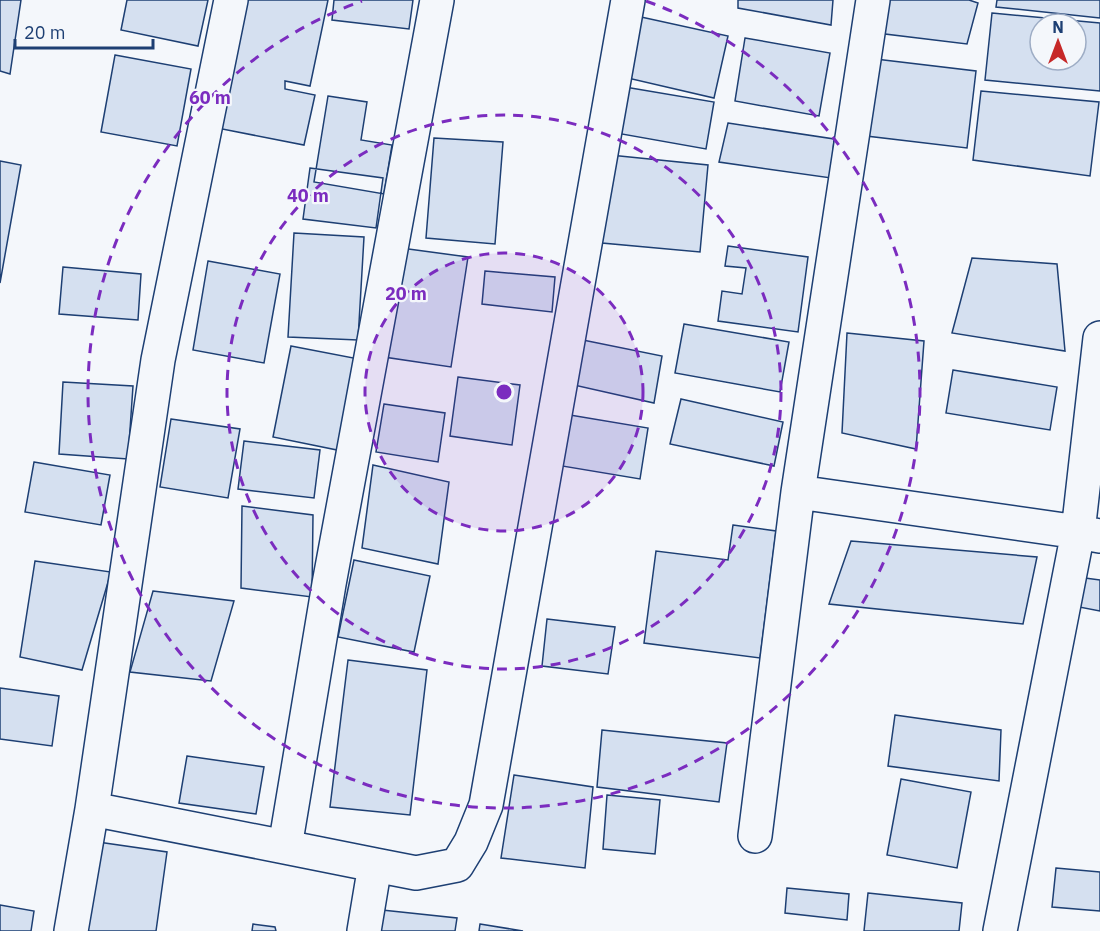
<svg xmlns="http://www.w3.org/2000/svg" width="1100" height="931" font-family="'IBM Plex Sans',sans-serif">
<rect width="100%" height="100%" fill="#f4f7fb"/>
<path fill="#d5e0f0" stroke="#1d3f73" stroke-width="1.5" fill-rule="evenodd" d="M0,0H21L10,74L0,71Z
M127,0H208L198,46L121,30Z
M244,0H328L310,86L285,81V89L315,95L304,145L217,128Z
M334,0H413L409,29L332,20Z
M738,0H833L831,25L738,8Z
M882,0H969L978,3L967,44L877,33Z
M997,0H1100V18L996,7Z
M992,13L1100,23V91L985,80ZM1040,24H1076V60H1040Z
M632,15L728,36L714,98L619,76Z
M745,38L830,53L819,116L735,101Z
M115,55L191,69L177,146L101,132Z
M867,58L976,71L967,148L858,135Z
M625,87L714,102L706,149L616,133Z
M981,91L1099,102L1090,176L973,160Z
M328,96L367,102L361,140L392,145L384,194L314,182Z
M728,123L834,139L831,178L719,162Z
M434,138L503,142L495,244L426,238Z
M610,155L708,165L700,252L602,243Z
M0,161L21,165L0,283Z
M310,168L383,178L376,228L303,219Z
M294,233L364,237L358,340L288,337Z
M728,246L808,257L798,332L718,321L722,291L742,294L746,268L725,266Z
M401,248L468,257L451,367L384,357Z
M972,258L1057,264L1065,351L952,333Z
M208,261L280,274L264,363L193,350Z
M63,267L141,274L138,320L59,314Z
M485,271L555,277L552,312L482,304Z
M684,324L789,342L780,392L675,373Z
M847,333L924,341L916,449L842,433Z
M573,338L662,356L654,403L565,383Z
M291,346L364,360L347,452L273,437Z
M953,370L1057,387L1050,430L946,413Z
M458,377L520,385L512,445L450,436Z
M63,382L133,386L128,459L59,454Z
M681,399L783,422L774,466L670,444Z
M384,404L445,413L438,462L376,452Z
M558,413L648,428L640,479L550,464Z
M171,419L240,429L228,498L160,487Z
M244,441L320,450L314,498L238,489Z
M34,462L110,475L101,525L25,512Z
M373,465L449,482L438,564L362,548Z
M242,506L313,515L312,597L241,588Z
M733,525L776,531L760,658L644,643L656,551L728,560Z
M851,541L1037,557L1023,624L829,604Z
M354,560L430,576L414,652L338,637Z
M35,561L111,572L82,670L20,657Z
M1085,578L1100,580V611L1079,607Z
M153,591L234,601L211,681L130,672Z
M547,619L615,627L608,674L542,666Z
M348,660L427,670L410,815L330,807Z
M0,688L59,696L52,746L0,739Z
M895,715L1001,730L999,781L888,766Z
M602,730L727,743L719,802L597,787Z
M187,756L264,767L256,814L179,803Z
M514,775L593,787L585,868L501,858Z
M901,779L971,792L957,868L887,855Z
M607,795L660,800L655,854L603,849Z
M91,841L167,852L156,931H78Z
M1056,868L1100,872V911L1052,907Z
M787,888L849,894L847,920L785,913Z
M868,893L962,903L959,931H864Z
M0,905L34,911L31,931H0Z
M382,910L457,918L455,931H380Z
M253,924L275,927L276,931H252Z
M480,924L523,931H479Z"/>
<g fill="none" stroke-linecap="round" stroke-linejoin="round">
<defs>
<path id="street" d="M231,0L158,360L92,809L285,847
M873,0L798,492L1078,532L1000,931
M1100,536L1078,532L1100,338
M755,836L798,492
M375,865L416,873L457,865L471,842L486,805L628,0
M71,931L92,809
M364,931L375,865L285,847L329,584L437,0"/>
</defs>
<use href="#street" stroke="#1d3f73" stroke-width="36"/>
<use href="#street" stroke="#f4f7fb" stroke-width="33"/>
</g>
<circle cx="504" cy="392" r="139" fill="#7b2cbf" fill-opacity=".12"/>
<g fill="none" stroke="#7b2cbf" stroke-width="3" stroke-dasharray="10 8">
<circle cx="504" cy="392" r="139"/>
<circle cx="504" cy="392" r="277"/>
<path d="M646 1A416 416 0 1 1 362 1"/>
</g>
<circle cx="504" cy="392" r="9" fill="#7b2cbf" stroke="#f4f7fb" stroke-width="3"/>
<g font-size="18" text-anchor="middle" font-weight="bold" fill="#7b2cbf" stroke="#f4f7fb" stroke-width="4.5" stroke-linejoin="round" paint-order="stroke">
<text x="210" y="104">60 m</text>
<text x="308" y="202">40 m</text>
<text x="406" y="300">20 m</text>
</g>
<g transform="translate(1058 42)"><circle r="28" fill="#f4f7fb" stroke="#9eadc5" stroke-width="1.5"/>
<path d="M0-4.5L10 22L0 15L-10 22Z" fill="#c62828"/>
<text y="-9" font-size="16" font-weight="bold" text-anchor="middle" fill="#1d3f73">N</text>
</g>
<path d="M15 39v9h138v-9" fill="none" stroke="#1d3f73" stroke-width="3"/>
<text x="24" y="39" font-size="18" fill="#1d3f73" stroke="#f4f7fb" stroke-width="4.5" paint-order="stroke">20 m</text>
</svg>
